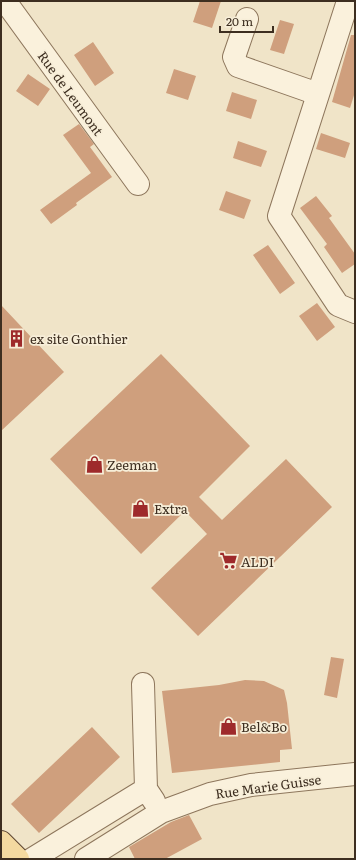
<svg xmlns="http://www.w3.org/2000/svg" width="356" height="860" font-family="Literata,serif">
<rect width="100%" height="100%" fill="#f0e4c8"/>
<path fill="#cf9f7d" d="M200,1H221L212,28L193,22Z
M280,20L294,24L284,54L270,50Z
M351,35H355V92L350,108L332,102Z
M93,42L114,73L95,86L74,55Z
M174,69L196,76L188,100L166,93Z
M28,74L50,89L38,106L16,91Z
M232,92L257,100L251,119L226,111Z
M79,124L94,144L90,147L112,177L76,203L77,205L51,224L40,210L91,173L63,135Z
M321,133L350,143L345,158L316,149Z
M238,141L267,151L261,167L233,158Z
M226,191L251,200L244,219L219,210Z
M316,196L332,216L329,218L355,254V264L342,273L324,247L327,244L300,208Z
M268,245L295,283L280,294L253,255Z
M317,303L335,327L317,341L299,316Z
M1,305L64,372L1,431Z
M161,354L250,446L199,497L222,520L286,459L332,507L198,636L151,588L207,534L185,511L141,554L50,459Z
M331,657L344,659L337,698L324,695Z
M245,680L264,681L284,690L287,703L292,749L280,750V762L172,773L162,691L219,685Z
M92,727L120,757L39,833L11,804Z
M189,815L202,839L165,859H135L129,847L171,822Z"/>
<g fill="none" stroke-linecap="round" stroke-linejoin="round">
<defs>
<path id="minor" d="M5,1L138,184
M348,1L279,216L338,305L355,312
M247,19L234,57L238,66L318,94
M143,684L146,789L154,801
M32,859L146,789
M86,859L161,812L210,794L251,785L355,774"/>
<path id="major" d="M1,842L18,859"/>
</defs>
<use href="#minor" stroke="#8d765c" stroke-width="24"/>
<use href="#major" stroke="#5b4430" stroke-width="24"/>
<use href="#minor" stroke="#faf1dc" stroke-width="22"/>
<use href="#major" stroke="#f3d9a0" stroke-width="22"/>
</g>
<defs>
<symbol id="building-bare" viewBox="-9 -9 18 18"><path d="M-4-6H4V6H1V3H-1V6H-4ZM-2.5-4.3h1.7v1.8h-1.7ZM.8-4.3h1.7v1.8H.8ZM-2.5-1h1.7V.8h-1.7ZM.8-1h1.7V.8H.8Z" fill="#9e2a2b" stroke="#f7eed8" stroke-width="2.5" paint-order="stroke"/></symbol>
<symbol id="shop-bare" viewBox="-9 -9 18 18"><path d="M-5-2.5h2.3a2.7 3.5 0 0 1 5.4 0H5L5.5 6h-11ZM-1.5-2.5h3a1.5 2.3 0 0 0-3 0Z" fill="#9e2a2b" stroke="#f7eed8" stroke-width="2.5" paint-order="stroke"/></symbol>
<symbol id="supermarket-bare" viewBox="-9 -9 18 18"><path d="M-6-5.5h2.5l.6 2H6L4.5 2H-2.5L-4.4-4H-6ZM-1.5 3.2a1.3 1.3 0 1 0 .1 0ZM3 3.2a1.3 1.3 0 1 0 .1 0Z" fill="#9e2a2b" stroke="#f7eed8" stroke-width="2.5" paint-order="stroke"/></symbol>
</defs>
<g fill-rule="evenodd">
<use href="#building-bare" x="4" y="326" width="25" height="25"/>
<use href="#shop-bare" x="82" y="452" width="25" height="25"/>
<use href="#shop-bare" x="128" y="496" width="25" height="25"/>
<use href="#supermarket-bare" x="216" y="548" width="25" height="25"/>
<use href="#shop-bare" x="216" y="714" width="25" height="25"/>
</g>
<g text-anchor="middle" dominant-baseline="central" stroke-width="3.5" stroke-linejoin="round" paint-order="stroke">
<g font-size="13" fill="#3d2e20" stroke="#f7eed8">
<text transform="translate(71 93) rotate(54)">Rue de Leumont</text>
<text transform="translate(268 786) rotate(-8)">Rue Marie Guisse</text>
</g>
<g font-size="13" fill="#3d2e20" stroke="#f7eed8" text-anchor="start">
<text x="30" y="338">ex site Gonthier</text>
<text x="107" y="464">Zeeman</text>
<text x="154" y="508">Extra</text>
<text x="241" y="561">ALDI</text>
<text x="241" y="726">Bel&amp;Bo</text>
</g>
</g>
<rect width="356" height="860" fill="none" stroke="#3d2e20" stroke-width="4"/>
<path d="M220 26v6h53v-6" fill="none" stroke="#3d2e20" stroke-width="2"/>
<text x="226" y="26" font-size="12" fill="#3d2e20" stroke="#f7eed8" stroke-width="3" paint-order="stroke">20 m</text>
</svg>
